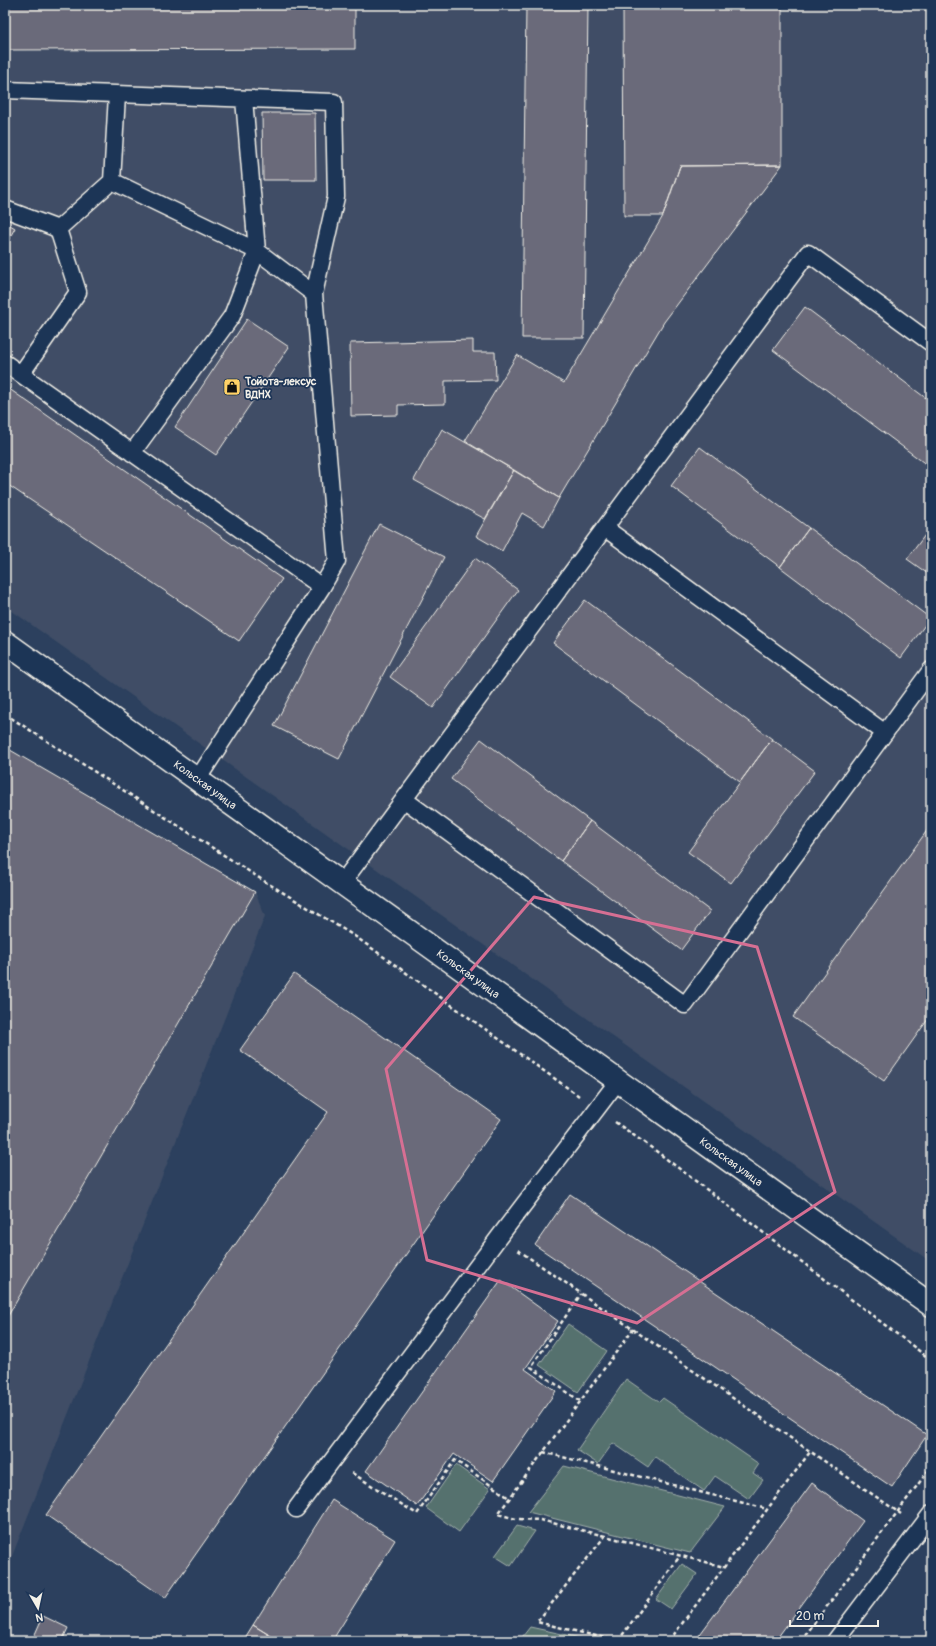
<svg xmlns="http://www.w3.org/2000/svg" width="936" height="1646" font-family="Pangolin,sans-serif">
<rect width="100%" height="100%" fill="#2c405e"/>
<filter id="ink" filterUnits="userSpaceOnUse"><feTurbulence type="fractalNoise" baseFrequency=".025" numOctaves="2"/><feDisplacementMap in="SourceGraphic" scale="8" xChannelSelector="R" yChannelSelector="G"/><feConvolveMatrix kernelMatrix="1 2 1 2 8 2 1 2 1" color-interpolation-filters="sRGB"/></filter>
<g filter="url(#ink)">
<path fill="#3f4d66" d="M5,5H931V1262L5,606Z
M5,747L255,892L265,916L5,1574Z"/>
<path fill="#55716e" stroke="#a4b1ab" d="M568,1324L607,1351L578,1392L539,1365Z
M626,1379L659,1402L663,1398L759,1464L753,1473L763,1480L749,1499L715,1476L704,1491L655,1457L648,1467L613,1443L598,1464L577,1450Z
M456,1465L490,1489L459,1532L426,1508Z
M564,1466L725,1507L690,1553L528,1512Z
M517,1526L535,1531L511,1566L495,1556Z
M682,1564L697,1574L671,1609L656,1599Z
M530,1627L594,1641H519Z"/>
<path fill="#6a6a7a" stroke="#f4f1e8" d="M5,5H355V49L5,50Z
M526,5H588L584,338H522Z
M623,5H782V165L680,166L663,216H624Z
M262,113H315L316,180H263Z
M782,165L664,322L559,498L465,441L517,355L564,383L663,216L680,166Z
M5,222L15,228L5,246Z
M805,307L931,402V468L773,350Z
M247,319L289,347L216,455L175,427Z
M473,340V352H495L496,380L445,381V404L398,405V415L351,416L350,343Z
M5,386L282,579L239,641L5,483Z
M442,429L514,470L485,519L414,480Z
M700,447L809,528L780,567L671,486Z
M514,470L559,498L544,526L522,513L502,551L476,536Z
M379,524L444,557L339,759L274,726Z
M931,527V576L907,559Z
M809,528L930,618L901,658L780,567Z
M475,558L518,590L433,708L390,677Z
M585,600L772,739L740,782L553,643Z
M481,739L590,821L561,861L451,779Z
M772,739L815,771L731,883L688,852Z
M5,747L255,892L5,1321Z
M590,821L710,911L681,950L561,861Z
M931,825V1015L884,1081L793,1017Z
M294,974L501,1119L165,1598L46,1515L328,1112L240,1050Z
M570,1194L927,1435L892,1487L535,1245Z
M501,1280L558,1321L525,1369L556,1391L493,1481L454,1454L417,1506L366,1471Z
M812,1483L863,1521L775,1641H695Z
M332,1500L395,1540L332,1641H279L253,1625Z
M43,1616L68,1628L62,1641H32Z
M253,1625L279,1641H243Z"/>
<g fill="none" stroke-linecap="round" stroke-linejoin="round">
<defs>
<path id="lane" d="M5,90L334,102L336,197L314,294L337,561L322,587L197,780
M117,95L112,181L257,251L232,316L132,453
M244,99L257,251L314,294
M5,209L58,229L112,181
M5,363L322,587
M21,374L78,292L58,229
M605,528L885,733
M405,800L685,1005L931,670
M342,883L808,253L931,343
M296,1509L499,1237L618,1081
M835,1641L931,1514"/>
<path id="secondary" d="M5,642L931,1305"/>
</defs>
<use href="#lane" stroke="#f4f1e8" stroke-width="19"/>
<use href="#secondary" stroke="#f4f1e8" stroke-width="25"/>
<path stroke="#f4f1e8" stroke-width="2.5" stroke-dasharray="4 3" stroke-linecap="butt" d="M5,714L264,881L356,937L579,1096
M615,1122L656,1151L931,1360
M518,1250L901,1514
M580,1401L531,1367L581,1294
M543,1452L767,1509
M352,1473L417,1514L455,1460L509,1498
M605,1536L540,1520L516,1519L498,1514L633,1329
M617,1641L537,1622L605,1536L724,1567
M618,1641L680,1556
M669,1641L810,1452
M801,1641L931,1467"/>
<use href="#lane" stroke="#1d3557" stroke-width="16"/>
<use href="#secondary" stroke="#1d3557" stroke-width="22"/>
</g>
</g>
<path fill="none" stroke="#d66f93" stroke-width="3" stroke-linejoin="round" d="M534,897L757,947L835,1192L637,1323L427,1260L386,1069Z"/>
<defs>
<symbol id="shop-square" viewBox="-11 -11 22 22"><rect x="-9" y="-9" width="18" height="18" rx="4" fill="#ffd166" stroke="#1d3557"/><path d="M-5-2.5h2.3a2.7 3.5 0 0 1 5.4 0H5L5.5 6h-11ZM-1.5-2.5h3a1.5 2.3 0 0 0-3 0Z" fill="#111"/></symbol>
</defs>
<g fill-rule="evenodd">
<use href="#shop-square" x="222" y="377" width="20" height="20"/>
</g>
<g text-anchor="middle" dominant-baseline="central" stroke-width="3.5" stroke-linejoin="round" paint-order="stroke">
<g font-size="11" font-weight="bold" fill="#f4f1e8" stroke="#1d3557" text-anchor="start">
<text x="245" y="381">Тойота-лексус<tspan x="245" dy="13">ВДНХ</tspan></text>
</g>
<g font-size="11" fill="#f4f1e8" stroke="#1d3557">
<text transform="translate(205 785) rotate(36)">Кольская улица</text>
<text transform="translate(468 974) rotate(36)">Кольская улица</text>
<text transform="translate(731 1162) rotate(36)">Кольская улица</text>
</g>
</g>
<rect width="936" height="1646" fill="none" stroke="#1d3557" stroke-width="20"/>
<rect x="10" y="10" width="916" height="1626" fill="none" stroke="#f4f1e8" stroke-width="1.5" filter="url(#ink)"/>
<g transform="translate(38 1608) rotate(171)" stroke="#1d3557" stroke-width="3" paint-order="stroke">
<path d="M0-3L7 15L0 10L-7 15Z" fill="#f4f1e8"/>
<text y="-6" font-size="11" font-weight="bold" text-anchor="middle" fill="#f4f1e8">N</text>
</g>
<path d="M790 1620v6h88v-6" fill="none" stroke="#f4f1e8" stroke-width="2"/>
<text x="796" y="1620" font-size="12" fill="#f4f1e8" stroke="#1d3557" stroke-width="3" paint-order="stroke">20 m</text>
</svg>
